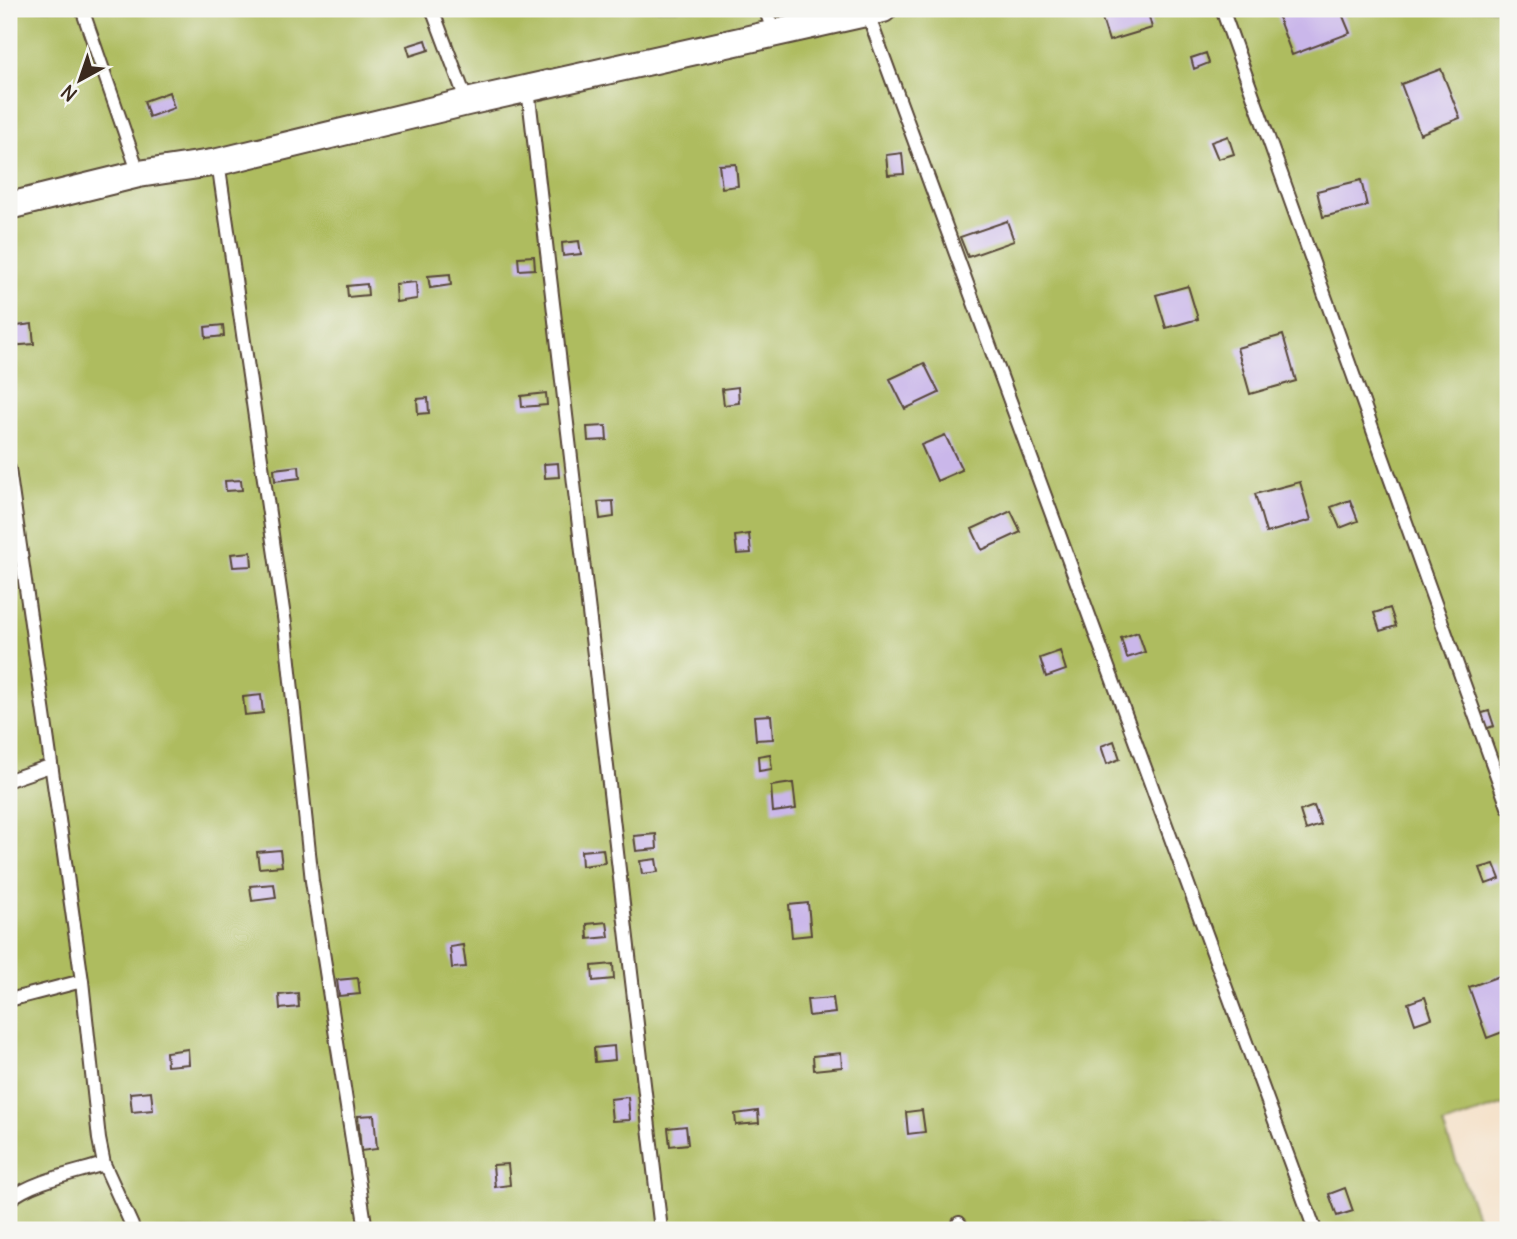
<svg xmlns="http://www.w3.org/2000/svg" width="1517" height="1239" font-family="Delius,sans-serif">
<rect width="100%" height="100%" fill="#f6f6f2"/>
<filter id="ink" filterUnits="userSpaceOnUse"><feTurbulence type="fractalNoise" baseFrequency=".0143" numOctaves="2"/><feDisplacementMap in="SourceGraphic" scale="14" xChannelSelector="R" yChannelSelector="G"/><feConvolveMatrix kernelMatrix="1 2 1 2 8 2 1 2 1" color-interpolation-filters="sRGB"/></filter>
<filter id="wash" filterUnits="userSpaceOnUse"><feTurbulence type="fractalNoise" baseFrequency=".00686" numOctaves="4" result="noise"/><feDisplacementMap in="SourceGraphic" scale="28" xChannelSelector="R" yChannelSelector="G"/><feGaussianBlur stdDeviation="1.57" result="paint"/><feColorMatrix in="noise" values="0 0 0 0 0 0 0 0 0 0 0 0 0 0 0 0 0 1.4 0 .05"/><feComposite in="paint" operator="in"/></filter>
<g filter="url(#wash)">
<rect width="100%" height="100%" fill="#f5e2cb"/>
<path fill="#aebc5f" stroke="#74733e" stroke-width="2" d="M9,9H1508V1103L1443,1125L1482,1230H9Z"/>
<g id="blocks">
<path fill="#cab7ea" d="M1099,9H1147L1152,28L1109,41Z
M1275,9H1340L1350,33L1292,55Z
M426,40L429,50L410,56L407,46Z
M1206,53L1209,63L1194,69L1191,58Z
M1441,69L1460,118L1420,134L1401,84Z
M169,92L174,108L149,117L144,101Z
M1228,136L1234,154L1218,159L1211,142Z
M902,153L904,174L888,175L886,155Z
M736,164L738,186L722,188L719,165Z
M1361,180L1367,206L1323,217L1317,191Z
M1007,221L1014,241L968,257L960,237Z
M579,241L581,254L563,256L562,243Z
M534,256L535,269L519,270L518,257Z
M450,274L451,285L430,288L428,276Z
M416,282L417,299L396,302L395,284Z
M367,284L368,295L348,297L347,286Z
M1188,286L1198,319L1166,328L1156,295Z
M32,324L34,344L9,346V327Z
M223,325L224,336L206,338L205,327Z
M1283,335L1296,381L1250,394L1237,348Z
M924,363L939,393L905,409L890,379Z
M738,387L739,403L724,405L722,389Z
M546,393L547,405L522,407L521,396Z
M428,398L429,413L418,414L417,399Z
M606,426L607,440L588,441L587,427Z
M945,435L962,470L937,481L921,445Z
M558,463L559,477L545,478L544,464Z
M299,466L300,478L275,481L274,469Z
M241,480L242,490L226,491L225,481Z
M1300,482L1311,520L1266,533L1255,494Z
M1350,500L1358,521L1340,528L1331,507Z
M613,501L614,517L600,519L598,502Z
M1011,511L1021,532L982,550L972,529Z
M749,534L751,553L737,554L735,536Z
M251,552L252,566L233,567L231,554Z
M1390,608L1396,626L1380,631L1374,613Z
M1138,632L1145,652L1127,658L1121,638Z
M1060,651L1066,670L1046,677L1040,658Z
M9,660H11L13,679H9Z
M261,695L263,713L245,715L243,697Z
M1489,711L1494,726L1482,730L1476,715Z
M771,715L773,739L756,740L754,716Z
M1114,741L1120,759L1107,764L1101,746Z
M770,754L772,769L759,771L758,756Z
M793,783L796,809L773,812L771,786Z
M1314,806L1321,825L1306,830L1300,811Z
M656,834L657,849L636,851L634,836Z
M603,849L605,863L582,866L581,851Z
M280,850L282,866L259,868L257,852Z
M656,859L658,872L642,874L640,861Z
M1494,864L1500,879L1486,884L1480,868Z
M274,884L276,898L252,901L250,886Z
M808,903L811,935L792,937L789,905Z
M607,922L609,937L588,939L587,924Z
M463,945L466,967L452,968L450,947Z
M613,964L614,979L593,981L592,966Z
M1505,974L1508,983V1030L1487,1038L1469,987Z
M358,978L360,994L339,996L337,980Z
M298,993L299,1007L280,1009L279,995Z
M1425,997L1432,1018L1415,1024L1408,1003Z
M833,998L835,1013L809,1016L807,1000Z
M614,1046L615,1060L595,1062L594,1048Z
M188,1049L189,1064L167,1066L166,1052Z
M841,1053L842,1067L814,1070L813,1056Z
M151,1091L153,1110L132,1112L130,1093Z
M628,1097L630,1120L612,1121L610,1099Z
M922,1110L925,1132L908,1134L906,1112Z
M758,1111L759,1123L736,1125L735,1114Z
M374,1115L377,1149L361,1151L358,1116Z
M686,1126L688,1144L670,1146L668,1128Z
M508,1164L510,1185L495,1187L493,1165Z
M1345,1188L1353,1211L1337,1216L1329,1194Z"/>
</g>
</g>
<g filter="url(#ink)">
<use href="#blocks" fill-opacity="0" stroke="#574638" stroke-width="2"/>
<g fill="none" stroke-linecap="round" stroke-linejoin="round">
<defs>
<path id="lane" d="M82,9L139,174
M432,9L467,102
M765,9L774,32
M1222,9L1508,807
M867,12L1315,1230
M528,89L661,1230
M218,162L285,624L312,881L366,1230
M9,469L82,981L99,1139L104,1164L134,1230
M9,780L50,766
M9,1000L82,981
M9,1200C32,1181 75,1173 104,1164
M959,1223L964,1230"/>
<path id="street" d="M9,206L139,174L218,162L467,102L883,9"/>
</defs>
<use href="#lane" stroke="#574638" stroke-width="16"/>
<use href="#street" stroke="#574638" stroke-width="30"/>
<use href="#lane" stroke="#fff" stroke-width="12"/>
<use href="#street" stroke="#fff" stroke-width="26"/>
</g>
</g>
<rect width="1517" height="1239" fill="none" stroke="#f6f6f2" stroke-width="35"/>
<g transform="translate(80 80) rotate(220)" stroke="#f6f6f2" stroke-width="5" paint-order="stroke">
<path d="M0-5L12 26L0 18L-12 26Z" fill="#3b2a1e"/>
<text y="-10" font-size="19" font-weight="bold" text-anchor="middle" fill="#3b2a1e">N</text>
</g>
</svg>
